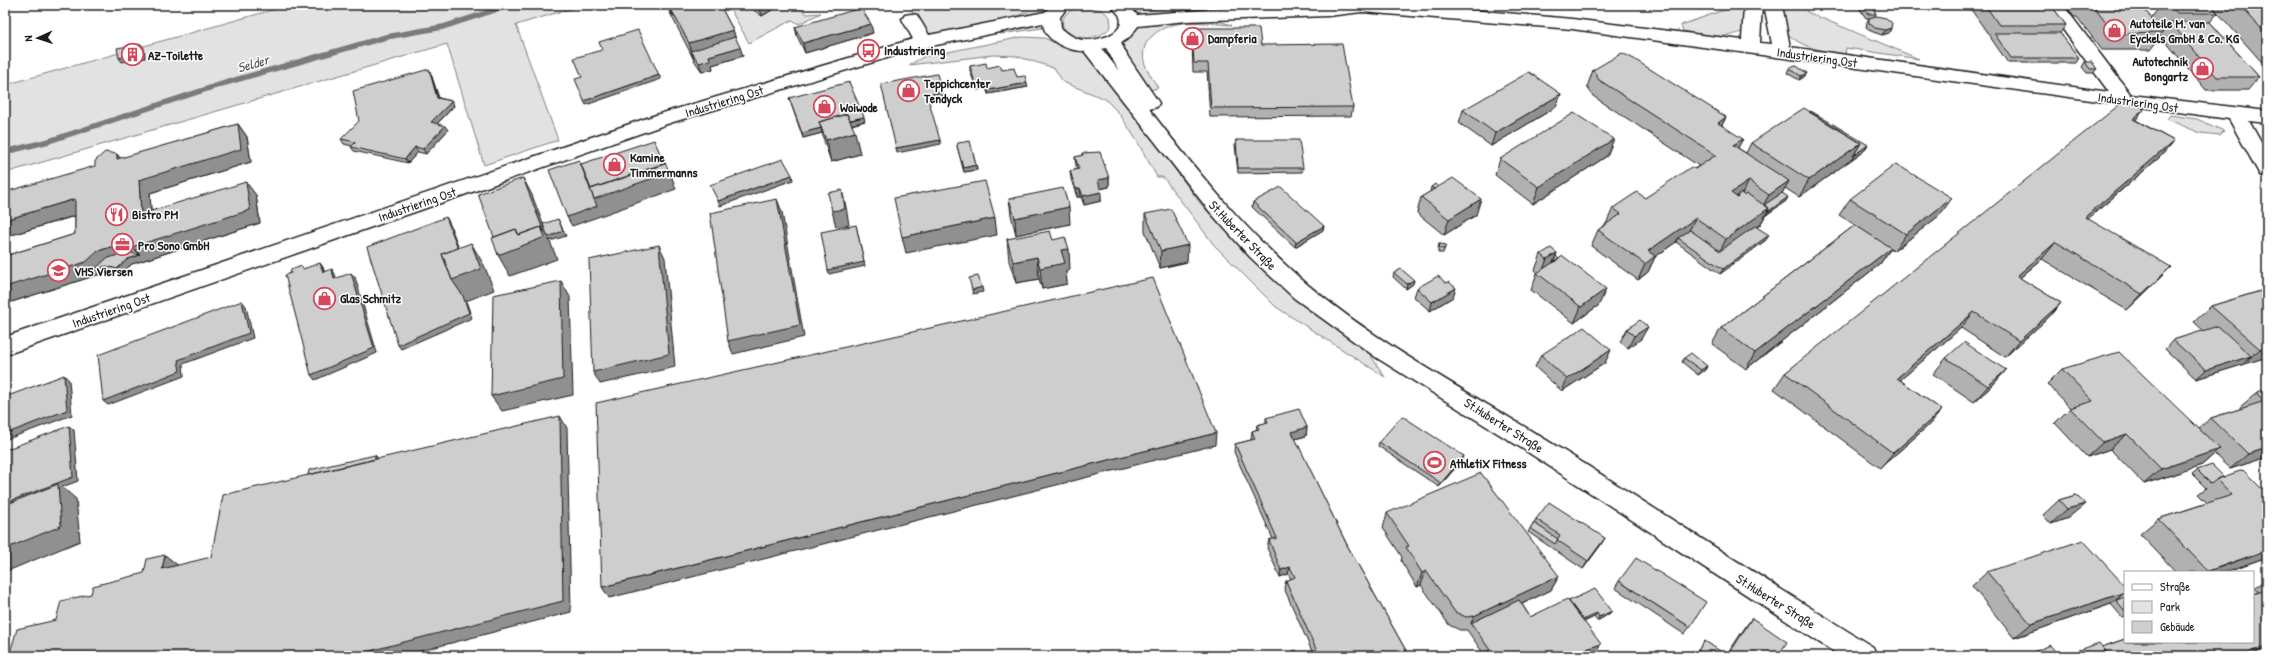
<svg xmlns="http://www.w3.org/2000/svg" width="2272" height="661" font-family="'Patrick Hand',sans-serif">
<rect width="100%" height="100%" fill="#fff"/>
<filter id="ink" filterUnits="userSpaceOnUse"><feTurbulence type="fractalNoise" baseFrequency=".025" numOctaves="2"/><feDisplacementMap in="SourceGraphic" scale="8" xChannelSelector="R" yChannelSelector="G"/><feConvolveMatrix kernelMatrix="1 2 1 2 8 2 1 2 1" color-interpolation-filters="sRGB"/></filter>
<g filter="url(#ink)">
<path fill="#e2e2e2" stroke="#7f7f7f" d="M290,5H583L516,25L558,140L484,165L447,44L5,173V85Z
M728,5H795L807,14L821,13L799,24L792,20L749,43Z
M909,5H1051L1044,13L1029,17L1027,12L1012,18L931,34L923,32Z
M1738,5H1743L1745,30C1725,41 1704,35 1683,31L1681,25Z
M1779,5H1804L1807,12L1919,59L1846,48L1845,55C1825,51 1790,47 1782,24C1780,18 1780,11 1779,5Z
M1086,7L1102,10L1110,17L1111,26C1101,41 1074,42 1063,27C1060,12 1074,8 1086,7Z
M1174,8L1175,13L1135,16L1133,11Z
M1205,17L1232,25C1205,24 1174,16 1152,36C1145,42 1142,51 1144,61C1146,70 1154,80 1158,88L1149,90L1123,55L1122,42L1139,26Z
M1039,23L1043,25L1042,28L1001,34L998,33V31Z
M1022,37L1044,38L1067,48L1083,51L1096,62L1200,203L1238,244L1294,295L1367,350L1385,377L1276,307L1214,245L1163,177H1157L1137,141L1119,113L1105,99L1063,82L1055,69L1048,66L1016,56L993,55L909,65L923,57Z
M2170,115L2197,119L2224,131L2220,135L2200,133L2167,119Z"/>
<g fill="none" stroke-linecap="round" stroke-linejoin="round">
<path stroke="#7a7a7a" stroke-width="5.5" d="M5,152L49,141L225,83L386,37L443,27L510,5"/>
<defs>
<path id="minor" d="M1052,5H1069L1060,17L1061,28C1067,33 1074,39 1083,40C1095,41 1126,35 1120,17C1119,13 1113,9 1110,5H1129L1137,15L1215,9L1331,5H1414L1572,19L1742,40L1744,5H1762L1760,43L1772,44L1764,5H1782L1790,47L2109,92L2045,5H2063L2131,95L2267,111V123L2249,121L2267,153V177L2260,175L2229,119L1572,29L1362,12L1328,16L1186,21L1138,26L1129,38L1121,43L1128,57L1159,103L1157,107L1149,109C1197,172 1247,233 1308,285C1387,351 1482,399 1569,454C1670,518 1771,584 1873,647L1877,656H1840L1523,449L1377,358L1294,298L1250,257L1210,212L1084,51C1068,51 1044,41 1043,23L917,49L670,123L5,355V337L656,115L913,39L902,19L905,15L911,14L917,15L929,35L1045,12ZM1106,48L1119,71L1102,49Z"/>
</defs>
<use href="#minor" stroke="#1c1c1c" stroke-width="3"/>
<use href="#minor" fill="#fff" fill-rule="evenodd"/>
</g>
<path fill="#b1b1b1" stroke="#1c1c1c" d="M666,5H720L733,30L735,37L743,56L712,65L713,69L702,72L694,60Z
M747,5H777V7L762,16Z
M849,5H860L854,8Z
M1861,5H1871L1876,14L1875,16L1891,28L1889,33L1882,35L1873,32L1866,27L1867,22L1869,18H1866L1859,8Z
M1968,5H2051L2066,25L2060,33L2079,58L2076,63H2008Z
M2065,5H2141L2151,18L2161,5H2211L2218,13L2210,22L2259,77L2248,90H2206L2161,36L2150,50H2102L2077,17H2074Z
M2211,5H2267V68Z
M795,27L873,33L805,53L797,36Z
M1192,32L1261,45L1353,107L1351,116L1210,117L1207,72H1193L1192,41Z
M2085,62L2097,69L2093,73H2087L2082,67Z
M970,66L987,68L1002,70L1017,77L1028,87L988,94L986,88L977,90L970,71Z
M1789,68L1807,73L1804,77L1799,80L1787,73Z
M1593,70L1726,117L1722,125L1738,148L1746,153L1751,143L1868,145L1865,150L1799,197L1785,188L1782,193L1786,201L1766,215L1760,225L1757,227L1766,240L1720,274L1676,242L1655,257L1648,272L1638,280L1591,246L1598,230L1606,224L1613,208L1645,198L1699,166L1593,96L1587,87Z
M431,74L439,98L452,101L454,106L437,124L448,130L426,154L418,152L408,163L354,151L351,147L352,146L344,144L341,139Z
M1561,94L1556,107L1491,146L1459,123L1463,110Z
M789,98L865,121L852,125L860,154L831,162L825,144L822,133L803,138Z
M2136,120L2174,141L2160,157L2088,219L2155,283L2127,310L2042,259L2020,278L2061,303L2047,319L2005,357L1961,328L1900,380L1942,410L1929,425L1880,468L1774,389L1785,373Z
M238,124L247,137L251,162L150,193L151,211L256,195L260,223L132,264L121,273L110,271L5,304V256L75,234V216L5,237L95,166Z
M1236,140L1303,168L1302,172L1238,173L1235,145Z
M957,146L976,165L977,170L964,172Z
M1082,153L1109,178V187L1100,189L1101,201L1084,205L1081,197H1077L1071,179L1070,171L1077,169L1076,166L1075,157L1082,156Z
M1607,156L1533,204L1495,175L1500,159Z
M1431,187L1476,215L1444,235L1417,213L1421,197L1430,192Z
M1009,199L1070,224L1016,235L1011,215Z
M1850,199L1940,215L1894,251L1891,248L1880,264L1746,369L1712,344L1721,328L1855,225L1839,215Z
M1253,202L1324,226L1323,230L1295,247L1252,207Z
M1145,214L1187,262L1160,268L1145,231Z
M1007,239L1053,240L1070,270L1066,271L1067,284L1042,289L1039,279L1016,283L1009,261Z
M1439,244L1446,245L1443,253H1438V249Z
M1557,253L1556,256L1599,305L1574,323L1531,290L1537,273H1538L1535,270L1541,254Z
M1394,273L1413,284L1406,289L1393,277Z
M1417,288L1453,297L1430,311L1414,297Z
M2267,289V357L2196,379L2165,349L2173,340L2204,331L2194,322L2211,306Z
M1627,329L1641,339L1628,348L1620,342Z
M1541,355L1605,363L1562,391L1535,367Z
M1684,358L1707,366L1705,370L1698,375L1682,362Z
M1946,358L2006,370L1992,386L1974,402L1933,374Z
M2062,369L2199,429L2211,418L2240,409V407L2258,392L2267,391V457L2230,469L2214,454L2202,465L2144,484L2110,449L2087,457L2055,423L2070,408L2047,384Z
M1266,418L1307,427L1306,436L1295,439L1347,545L1409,656H1314L1284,588L1286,581L1291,579L1288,574L1280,577L1267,548L1269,540L1273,539L1234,452L1235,444L1251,440L1252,431L1256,430L1257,425L1266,423Z
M1379,442L1464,456L1462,460L1439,487L1378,446Z
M2197,470L2224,477L2267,494V557L2225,572H2176L2140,534L2158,519L2207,503L2198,494L2206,488L2192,474Z
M2076,495L2068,518L2051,524L2043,515L2059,500Z
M1387,513L1559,576L1551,590L1522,604L1530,617L1569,601L1609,614L1597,621L1594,617L1584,622L1596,651L1583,656H1477L1483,653L1467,630H1460L1449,625L1421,585L1417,587L1401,561L1402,557L1383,528Z
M1536,519L1605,538L1600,546L1583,569L1528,532Z
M1987,572L2125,586V593L2116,600L2125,597V616L2122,617L2111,604L2014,638L1972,586Z
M2267,580V649L2247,656H2064L2066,655L2102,647L2259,592L2254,588Z
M1619,581L1690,627L1684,634L1615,588Z
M1752,618L1778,656H1726L1746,626Z
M1705,641L1725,656H1698L1695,654Z
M2030,653L2060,656H2026Z"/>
<path fill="#909090" stroke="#1c1c1c" d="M668,5H701L671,9L674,17L671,13Z
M759,5H777V7L762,16Z
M853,5H860L854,8Z
M871,24L873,33L805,53L803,43Z
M1891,28L1889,33L1882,35L1885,30Z
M733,30L738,46L691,51L694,60L689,43Z
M141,44L144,48L145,58L122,62L119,58Z
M740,47L743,56L712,65L713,69L702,72L699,63L709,56Z
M429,69L431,74L440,102L437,98Z
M1807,73L1804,77L1799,80L1801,76Z
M659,75L661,79L586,105L584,101Z
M1027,83L1028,87L988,94V90Z
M986,84V88L977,90L976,86Z
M942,92L943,97L928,99L927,95Z
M1561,94L1556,107L1491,146L1495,133Z
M452,101L454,106L434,127L431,122Z
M2144,110L2130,127L2133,119Z
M864,117L865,121L823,132L821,128Z
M1726,117L1718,133V123Z
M238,124L247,137L251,162L150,193L152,227L141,214L139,180Z
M445,126L448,130L426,154L423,149Z
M821,128L822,133L803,138L802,133Z
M855,132L860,154L831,162L826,140Z
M1614,139L1607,156L1533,204L1539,187Z
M1743,139L1734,155L1733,145Z
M940,140L941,144L897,153L896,148Z
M2174,141L2160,157L2071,233L2085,217Z
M1861,143L1851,160L1799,197L1809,180Z
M1868,145L1865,150L1851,160L1854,155Z
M415,147L418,152L408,163L405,159Z
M117,154L128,167L117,159Z
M976,165L977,170L964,172L963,168Z
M583,169L670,172L676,189L572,226L567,217L594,199Z
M792,175L793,180L720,206L718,201Z
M523,178L532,195L548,237L558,219L566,236L550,241L549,239L557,259L510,276L498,255L516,229Z
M1109,178V187L1099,189L1098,180Z
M1749,181L1740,198L1737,196L1734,202L1731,193Z
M1789,181L1780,197L1760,211L1769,195Z
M246,182L256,195L260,223L132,264L121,273L117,269L128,259L140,255L132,247Z
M1080,188L1081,197H1077L1076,189Z
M842,190L846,207L849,225L836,227L832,211Z
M1101,192V201L1084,205L1083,196Z
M1788,197L1786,201L1766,215L1769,211Z
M1952,198L1940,215L1894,251L1906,234Z
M75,199L87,212L5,237V220Z
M777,199L782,212L804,337L733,354L728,341Z
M1481,199L1476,215L1444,235L1449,219Z
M1069,207L1070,224L1016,235L1015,218Z
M1769,208L1760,225L1718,255L1726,239Z
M446,217L449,222L462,256L459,251Z
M995,218L997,235L906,253L902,237Z
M1696,218L1687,234L1678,238L1676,242L1655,257L1648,272L1638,280L1645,264L1648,251Z
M856,225L865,266L829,274L828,270Z
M1324,226L1323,230L1295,247L1296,242Z
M1769,235L1766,240L1720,274L1723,269Z
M2056,242L2042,259L2003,292L2017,276Z
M471,243L484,265L494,290L466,301L472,318L401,349L398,345L452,280Z
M120,244L132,257L106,266L110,271L5,304V287L98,251Z
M659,245L665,258L675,367L600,384L593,372Z
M1188,245L1187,262L1160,268L1161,251Z
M1891,248L1880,264L1746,369L1755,353Z
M1069,249L1070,270L1066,271L1067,284L1042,289L1040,268L1061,250Z
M1557,253L1552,265L1541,275L1547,259Z
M1037,257L1039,279L1016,283L1013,262Z
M320,263L323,267L326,277L323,272Z
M2171,267L2155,283L2127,310L2142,294Z
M332,269L335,274L338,284L334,279Z
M351,273L355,277L377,353L315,380L311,375Z
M1414,280L1413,284L1406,289L1407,284Z
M561,281L570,297L573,395L502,411L491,396Z
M982,287L983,292L973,294L972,290Z
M1456,288L1453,297L1430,311L1432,302Z
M1606,289L1599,305L1574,323L1581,307Z
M242,301L246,306L253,338L183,364L184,376L108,405L103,401L178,360Z
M2061,303L2047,319L2005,357L2019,341Z
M1974,312L1961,328L1884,394L1897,378Z
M1648,327L1641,339L1628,348L1634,336Z
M2267,347V357L2242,365L2260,349Z
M1611,350L1605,363L1562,391L1567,379Z
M2251,356L2242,365L2196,379L2206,370Z
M1707,366L1705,370L1698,375L1701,370Z
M2006,370L1992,386L1974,402L1988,386Z
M64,375L69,380L72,415L5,440V434Z
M1942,410L1929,425L1880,468L1893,453Z
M560,416L567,428L571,612L401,656H350Z
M69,426L74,430L78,481L62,487L76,499L80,541L5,572V503Z
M1307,427L1306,436L1291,440L1292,432Z
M1216,433L1215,445L609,598L602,587Z
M2127,434L2110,449L2087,457L2103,442Z
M2267,448V457L2230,469L2248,454Z
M2220,449L2202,465L2144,484L2161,469Z
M375,455L379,459L374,469Z
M1464,456L1462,460L1439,487L1441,483Z
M2085,504L2068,518L2051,524L2067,509Z
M1605,538L1600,546L1583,569L1588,561Z
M2267,550V557L2225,572H2207Z
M165,555L179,566L162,569Z
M1290,567L1288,574L1280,577L1281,570Z
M1426,571L1421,585L1417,587L1422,573Z
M1559,576L1551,590L1474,627L1471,623L1474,616Z
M2125,592V593L2111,604L2014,638L2031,624Z
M1612,611L1609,614L1597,621L1599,617Z
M1597,613L1594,617L1577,625L1579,622Z
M1601,644L1596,651L1583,656H1566Z
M2267,646V649L2247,656H2238Z"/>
<path fill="#cecece" stroke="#1c1c1c" d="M684,5H720L733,30L689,43L671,9Z
M1863,5H1871L1876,14H1868Z
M1985,5H2051L2066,25H1999Z
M2092,5H2141L2163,33L2115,34Z
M2170,5H2211L2218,13H2177Z
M2240,5H2267V35Z
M861,8L871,24L803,43L795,27Z
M1876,16L1886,18L1892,23L1891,28L1885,30L1875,28L1869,23V18Z
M2170,22H2210L2259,77H2217Z
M1198,28H1259L1261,45L1342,44L1353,107L1211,108L1208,63H1194L1192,32Z
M638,30L659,75L584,101L575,79L582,77L574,58L602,50L599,42Z
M1994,33H2060L2079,58H2011Z
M735,37L740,47L709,56L710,60L699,63L691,51Z
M141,44L142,53L119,58L117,48Z
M1622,53L1634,59L1726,117L1718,123L1743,139L1733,145L1789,181L1769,195L1749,181L1731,193L1738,198L1737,196L1741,193L1745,196L1747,194L1769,208L1726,239L1696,218L1648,251L1655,256L1645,264L1598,230L1621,214L1613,208L1637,192L1645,198L1691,167L1695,169L1716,155L1599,80L1593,70Z
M2085,62H2092L2097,69H2090Z
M986,63L987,68L1000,65L1002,70L1014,68L1017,77L1025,76L1027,83L988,90L986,84L976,86L970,66Z
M1795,65L1807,73L1801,76L1789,68Z
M429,69L437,98L452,101L431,122L445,126L423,149L415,147L405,159L351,147L356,142L341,139L359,121L353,91Z
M1529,72L1561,94L1495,133L1463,110Z
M937,74L942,92L927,95L940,140L896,148L881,84Z
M849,82L864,117L850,120L847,114L819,122L821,128L802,133L789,98Z
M2123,102L2139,105L2144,110L2133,119L2174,141L2085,217L2171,267L2142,294L2056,242L2017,276L2061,303L2019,341L1974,312L1897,378L1942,410L1893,453L1785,373L2114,109Z
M1804,108L1861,143L1809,180L1751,143Z
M1811,111L1868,145L1854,155L1861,143L1809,112Z
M1574,113L1614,139L1539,187L1500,159Z
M847,114L855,132L826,140L819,122Z
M238,124L241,149L139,180L141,214L246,182L250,210L132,247L120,244L98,251L86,262L5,287V256L75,234V199L5,220V192L95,166V161L105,152L117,154V159Z
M654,140L665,164L591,189L581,164Z
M1236,140H1299L1303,168H1238Z
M970,141L976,165L963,168L957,146L958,143Z
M1100,152L1109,178L1098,180L1101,192L1083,196L1080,188L1076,189L1070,171L1079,169L1075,157L1083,155L1082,153Z
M783,159L792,175L718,201L710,185Z
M579,160L594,199L597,206L567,217L549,170Z
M665,163L670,172L594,199L590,189Z
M1896,164L1952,198L1906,234L1850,199Z
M523,178L544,232L541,227L519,235L516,229L494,237L478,194Z
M1453,178L1481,199L1449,219L1421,197Z
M985,181L995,218L902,237L894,198Z
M1435,184L1438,187L1434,189L1431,187Z
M1281,187L1324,226L1296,242L1253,202Z
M1063,188L1069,207L1015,218L1009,199Z
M842,190L845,209L832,211L828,193Z
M1782,193L1788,197L1769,211L1768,210L1769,208L1764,205Z
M777,199L800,325L728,341L710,213Z
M1171,209L1188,245L1161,251L1145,214Z
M446,217L458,248L442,254L452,280L463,296L469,313L398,345L367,247Z
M558,219L563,231L548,237L543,224Z
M856,225L864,262L828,270L821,232Z
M1855,225L1891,248L1755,353L1721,328Z
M1755,226L1769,235L1723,269L1678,238L1690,230L1720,251Z
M541,227L545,237L498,255L492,238L516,229L518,235Z
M1050,231L1053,240L1065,237L1069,249L1061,250L1065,263L1040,268L1037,257L1013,262L1007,239Z
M471,243L481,269L452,280L442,254Z
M1439,244L1446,245L1444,249L1440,248Z
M659,245L669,354L593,372L589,260Z
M1551,248L1557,253L1547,259L1541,254Z
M127,252L140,255L128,259L117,269L106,266L94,270L106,259Z
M1556,256L1559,259L1553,263Z
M1563,256L1606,289L1581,307L1537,273Z
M320,263L323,272L332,269L334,279L351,273L374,348L311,375L285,275L291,273L290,270L302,266L303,269Z
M1401,269L1414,280L1407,284L1394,273Z
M978,276L982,287L972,290L969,278Z
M1438,276L1446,283L1449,282L1456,288L1432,302L1417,288Z
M1153,278L1216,433L602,587L596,403Z
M561,281L563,379L491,396L493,295Z
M2267,289V347L2260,349L2211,306Z
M242,301L249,333L178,360L180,371L103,401L98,355Z
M1640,320L1648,327L1634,336L1627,329Z
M2218,326L2251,356L2206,370L2173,340Z
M1584,327L1611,350L1567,379L1541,355Z
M1964,342L2006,370L1988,386L1946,358Z
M2119,352L2220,449L2161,469L2127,434L2103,442L2070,408L2093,401L2062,369Z
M1691,353L1707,366L1701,370L1684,358Z
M64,375L67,410L5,434V397Z
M2264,389L2267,391V448L2248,454L2211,418L2265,401L2258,395V392Z
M1299,409L1307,427L1292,432L1347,545L1409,656H1319L1286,581L1295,577L1290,567L1281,570L1269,540L1277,538L1235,444L1255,439L1252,431L1259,429L1257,425L1268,422L1266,418Z
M560,416L563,601L350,656H9L17,629L56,620L61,601L91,594L93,586L144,573L147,559L165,555L162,569L211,557L223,495Z
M1402,416L1464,456L1441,483L1379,442Z
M69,426L73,477L5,503V450Z
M375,455V459L308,475L309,470Z
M2212,465L2224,477L2217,479L2211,484L2197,470Z
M2243,470L2267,494V550L2208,571L2158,519L2232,495L2217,479Z
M1481,473L1559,576L1474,616L1466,617L1455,612L1426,571L1422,573L1406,547L1409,546L1387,513Z
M58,484L61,526L5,549V505Z
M2076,495L2085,504L2067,509L2059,500Z
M1549,502L1605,538L1588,561L1557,540L1560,535L1536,519Z
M1534,523L1558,539L1555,544L1530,528Z
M2083,540L2125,586V592L2031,624L1987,572Z
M1636,558L1706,602L1690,627L1619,581Z
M1595,589L1612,611L1599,617L1597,613L1583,620L1569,601Z
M2267,590V646L2238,656H2110L2102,647L2125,639V642H2253V594Z
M2125,597V611L2116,600Z
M1567,599L1601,644L1566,656H1477L1490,650L1471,623L1519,600L1530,617Z
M1752,618L1787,642L1778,656H1738L1731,651Z
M1705,641L1726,655L1725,656H1707L1698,650Z
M2099,643L2110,656H2067L2066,655Z
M2051,645L2060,656H2033L2030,653Z
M1296,650L1298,656H1279Z"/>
</g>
<defs>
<symbol id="shop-ring" viewBox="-11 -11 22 22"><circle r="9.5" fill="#fff" stroke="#d1495b" stroke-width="1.5"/><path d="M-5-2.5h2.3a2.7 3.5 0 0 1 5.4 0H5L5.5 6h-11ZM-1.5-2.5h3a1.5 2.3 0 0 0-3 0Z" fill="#d1495b"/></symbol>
<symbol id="bus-ring" viewBox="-11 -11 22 22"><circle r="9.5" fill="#fff" stroke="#d1495b" stroke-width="1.5"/><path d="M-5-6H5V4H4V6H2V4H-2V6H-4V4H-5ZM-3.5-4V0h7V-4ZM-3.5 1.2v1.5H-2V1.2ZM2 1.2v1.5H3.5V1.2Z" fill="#d1495b"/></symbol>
<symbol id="building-ring" viewBox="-11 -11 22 22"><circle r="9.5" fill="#fff" stroke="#d1495b" stroke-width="1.5"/><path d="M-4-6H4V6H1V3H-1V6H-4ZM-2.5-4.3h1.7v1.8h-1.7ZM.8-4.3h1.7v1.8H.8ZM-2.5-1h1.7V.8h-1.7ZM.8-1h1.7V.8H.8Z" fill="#d1495b"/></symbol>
<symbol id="restaurant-ring" viewBox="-11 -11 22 22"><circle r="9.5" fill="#fff" stroke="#d1495b" stroke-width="1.5"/><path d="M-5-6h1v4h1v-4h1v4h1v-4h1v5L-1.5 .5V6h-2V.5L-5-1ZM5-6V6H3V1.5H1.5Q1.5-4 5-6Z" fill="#d1495b"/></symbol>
<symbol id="office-ring" viewBox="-11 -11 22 22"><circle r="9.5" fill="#fff" stroke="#d1495b" stroke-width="1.5"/><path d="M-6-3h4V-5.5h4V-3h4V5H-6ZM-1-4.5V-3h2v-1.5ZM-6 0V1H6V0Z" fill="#d1495b"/></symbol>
<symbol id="university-ring" viewBox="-11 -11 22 22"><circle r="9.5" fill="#fff" stroke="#d1495b" stroke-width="1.5"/><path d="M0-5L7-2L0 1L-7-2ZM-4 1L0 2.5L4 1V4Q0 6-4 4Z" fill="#d1495b"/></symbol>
<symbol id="stadium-ring" viewBox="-11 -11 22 22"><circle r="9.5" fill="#fff" stroke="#d1495b" stroke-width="1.5"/><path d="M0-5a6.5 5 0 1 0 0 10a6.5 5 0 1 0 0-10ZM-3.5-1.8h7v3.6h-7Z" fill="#d1495b"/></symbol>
</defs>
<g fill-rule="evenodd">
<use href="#shop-ring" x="2102" y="18" width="25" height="25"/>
<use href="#shop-ring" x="1180" y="26" width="25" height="25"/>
<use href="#bus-ring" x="856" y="38" width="25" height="25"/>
<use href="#building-ring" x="120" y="42" width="25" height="25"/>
<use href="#shop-ring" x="2190" y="56" width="25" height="25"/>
<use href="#shop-ring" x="896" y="78" width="25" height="25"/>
<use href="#shop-ring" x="812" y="94" width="25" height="25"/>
<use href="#shop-ring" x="602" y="152" width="25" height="25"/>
<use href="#restaurant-ring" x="104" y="202" width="25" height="25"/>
<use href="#office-ring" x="110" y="232" width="25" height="25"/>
<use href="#university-ring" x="46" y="258" width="25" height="25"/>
<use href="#shop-ring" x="312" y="286" width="25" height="25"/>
<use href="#stadium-ring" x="1422" y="450" width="25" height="25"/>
</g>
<g text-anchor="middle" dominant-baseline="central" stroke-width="3" stroke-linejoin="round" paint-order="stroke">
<g font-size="13" font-weight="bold" fill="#1c1c1c" stroke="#fff" text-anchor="start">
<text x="2130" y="23">Autoteile M. van<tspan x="2130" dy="15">Eyckels GmbH &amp; Co. KG</tspan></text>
<text x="1208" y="38">Dampferia</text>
<text x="884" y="50">Industriering</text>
<text x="148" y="55">AZ-Toilette</text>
<text x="2188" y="61" text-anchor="end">Autotechnik<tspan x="2188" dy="15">Bongartz</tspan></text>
<text x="924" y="83">Teppichcenter<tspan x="924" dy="15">Tendyck</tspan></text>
<text x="840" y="107">Woiwode</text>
<text x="630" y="157">Kamine<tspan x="630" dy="15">Timmermanns</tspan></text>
<text x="132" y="214">Bistro PM</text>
<text x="138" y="245">Pro Sono GmbH</text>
<text x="74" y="271">VHS Viersen</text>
<text x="340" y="298">Glas Schmitz</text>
<text x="1450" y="463">AthletiX Fitness</text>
</g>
<g font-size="13" fill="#1c1c1c" stroke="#fff">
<text transform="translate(1817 57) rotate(8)">Industriering Ost</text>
<text transform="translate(724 101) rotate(-17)">Industriering Ost</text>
<text transform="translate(2138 102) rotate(8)">Industriering Ost</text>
<text transform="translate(417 204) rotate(-19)">Industriering Ost</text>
<text transform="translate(1243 235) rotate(46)">St.Huberter Straße</text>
<text transform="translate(111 310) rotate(-19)">Industriering Ost</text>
<text transform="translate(1504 425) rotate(32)">St.Huberter Straße</text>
<text transform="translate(1776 601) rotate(32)">St.Huberter Straße</text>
</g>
<g font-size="14" font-style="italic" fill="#5a5a5a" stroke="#fff">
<text transform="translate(253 63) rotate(-16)">Selder</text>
</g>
</g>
<rect width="2272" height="661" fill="none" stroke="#fff" stroke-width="20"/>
<rect x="10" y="10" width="2252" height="641" fill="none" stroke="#1c1c1c" stroke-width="1.5" filter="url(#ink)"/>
<rect x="2124" y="571" width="130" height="72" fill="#ffffff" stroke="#a4a4a4"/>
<rect x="2132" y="584" width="20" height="6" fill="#ffffff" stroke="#a4a4a4"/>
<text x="2160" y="591" font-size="12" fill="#1c1c1c">Straße</text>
<rect x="2132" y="601" width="20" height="12" fill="#e2e2e2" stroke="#a4a4a4"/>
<text x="2160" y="611" font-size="12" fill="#1c1c1c">Park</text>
<rect x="2132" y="621" width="20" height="12" fill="#cecece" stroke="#a4a4a4"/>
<text x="2160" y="631" font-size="12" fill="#1c1c1c">Gebäude</text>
<g transform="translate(38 38) rotate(267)" stroke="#ffffff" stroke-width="3" paint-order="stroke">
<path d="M0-3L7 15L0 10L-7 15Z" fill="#1c1c1c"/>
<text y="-6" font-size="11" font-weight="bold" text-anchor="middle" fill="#1c1c1c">N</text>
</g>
</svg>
